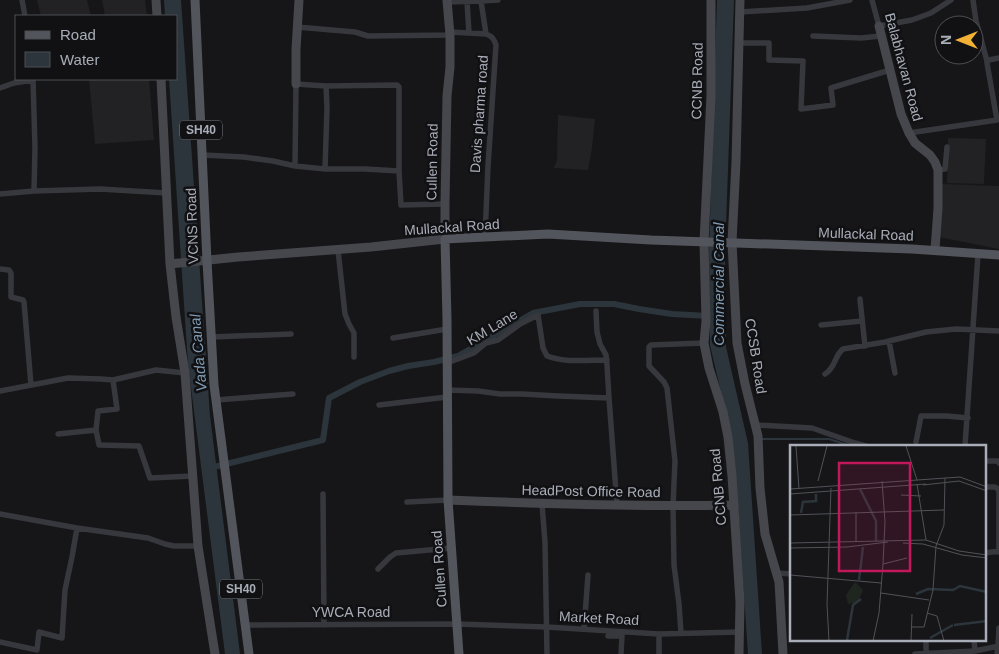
<svg xmlns="http://www.w3.org/2000/svg" width="999" height="654" font-family="Helvetica,sans-serif">
<rect width="100%" height="100%" fill="#161618"/>
<path fill="#222225" d="M37,0H87L91,16H41Z
M102,0H145L147,16H105Z
M89,79H149L154,140L95,144Z
M558,115L595,119L592,148L588,170L554,168L557,160Z
M948,138L986,139L984,184L947,183Z
M940,184L999,186V249L939,237Z"/>
<path fill="#2c353c" d="M164,0H181L210,416L240,654H225L188,364L169,79H176V16H165Z
M717,0H734L725,254L726,347L748,443L762,654H748L738,508L731,435L710,345L709,249Z"/>
<g fill="none" stroke-linecap="round" stroke-linejoin="round">
<path stroke="#2c353c" stroke-width="2" d="M762,439H829L854,447"/>
<path stroke="#2c353c" stroke-width="6" d="M210,468L323,440L329,398L360,382L389,371L408,366L434,362L458,356L533,313L580,304H614L639,309L672,314L709,316"/>
<path stroke="#37383d" stroke-width="5.5" d="M22,0L25,16
M872,0L879,26L912,20L931,13L951,0
M973,0L976,21L987,61
M467,1L469,33
M481,1L498,0
M447,2L481,1L486,34
M740,12L807,8L850,0
M297,27L355,32L368,36L450,35
M450,32L486,34C492,36 494,39 496,45L488,166L485,236
M813,36L861,38L881,36
M739,43H769V60L803,61L801,109L833,105L831,88L890,70
M0,88L14,83L33,80
M909,133L997,120L987,63V61L989,60L999,58
M203,155L244,157L273,161L295,166L325,169H365L399,171L401,205L445,204
M295,166L296,84L326,86L397,85L399,87V171
M325,169L327,108L326,86
M938,170L945,169L947,147
M34,191L100,189L167,193
M0,194L34,191L35,148L33,79
M338,250L345,314L349,324L354,333V357
M0,269L9,270L11,273V297L23,300L24,302L31,385
M860,299L865,346
M596,311L597,332L600,344L606,355L607,365L609,398L617,505
M821,325L862,321
M211,337L291,334
M393,338L447,329
M889,341L895,373
M447,363L474,353L486,343L498,340L520,324L538,315L543,348L547,356C566,363 587,360 607,360
M825,374C836,367 834,356 843,349L885,342L926,332L956,329L999,331
M447,390L478,391L500,394H522L558,396L609,398
M0,391L68,378L101,379L113,380L156,370L185,373
M216,400L293,394
M379,405L447,397
M756,425L812,428L855,443L869,447
M96,430L99,445L139,446L150,478L193,476
M58,434L96,430L98,411L117,409L113,380
M916,442L921,416H947L968,418
M965,446L978,254
M985,461H998L999,463
M985,487H995L998,489L999,492V552
M323,494L324,625
M407,502L448,500
M542,504L545,542L547,654
M0,514L77,528L148,538L165,544L174,546H198
M985,553L999,551
M378,569L390,557L396,553L451,548
M777,573L792,574
M245,625L457,624L547,627L659,634L739,632
M584,629L588,575
M681,633L679,604L674,565L673,506L675,461L667,388L664,382L649,366V347L651,345L704,343
M608,636H622L621,654
M926,640V654
M974,640L975,651
M0,642L37,650L39,632L62,638L65,590L72,557L77,528
M659,654V634
M915,654L975,651L999,646
M997,654L998,647L999,628"/>
<path stroke="#45474d" stroke-width="9" d="M156,0L157,16
M711,0V96L704,242L706,321L704,343L709,368L723,412L728,437L732,476L740,602L739,654
M740,0L736,162L732,242L737,343L745,384L758,436L760,488L765,534L779,582L783,654
M879,26L901,114L909,133L915,143L930,155L935,162L938,170V208L935,250
M161,79L170,264L176,317L185,373L198,546L215,654
M296,84V49L299,0
M170,264L238,257L371,247L445,239V204L447,96L450,67V35L447,0
M448,500C543,504 638,507 734,505"/>
<path stroke="#53555c" stroke-width="9" d="M195,0L207,261L214,385L249,654
M459,654L448,500L447,319L445,239L548,234L651,240L912,249L999,255"/>
</g>
<g text-anchor="middle" dominant-baseline="central" stroke-width="5" stroke-linejoin="round" paint-order="stroke">
<g fill="#111113" stroke="#7b7e86" stroke-width="1">
<rect x="180" y="120.5" width="42" height="19" rx="4"/>
<rect x="220" y="579.5" width="42" height="19" rx="4"/>
</g>
<g font-size="12" font-weight="bold" fill="#a8adb8">
<text x="201" y="130">SH40</text>
<text x="241" y="589">SH40</text>
</g>
<g font-size="14" fill="#a8adb8" stroke="#111113">
<text transform="translate(904 67) rotate(75)">Balabhavan Road</text>
<text transform="translate(697 81) rotate(-89)">CCNB Road</text>
<text transform="translate(479 114) rotate(-86)">Davis pharma road</text>
<text transform="translate(432 162) rotate(-89)">Cullen Road</text>
<text transform="translate(192 226) rotate(-92)">VCNS Road</text>
<text transform="translate(452 227) rotate(-4)">Mullackal Road</text>
<text transform="translate(866 234) rotate(2)">Mullackal Road</text>
<text transform="translate(492 327) rotate(-31)">KM Lane</text>
<text transform="translate(756 356) rotate(81)">CCSB Road</text>
<text transform="translate(718 487) rotate(-95)">CCNB Road</text>
<text transform="translate(591 491) rotate(1)">HeadPost Office Road</text>
<text transform="translate(439 569) rotate(-94)">Cullen Road</text>
<text x="351" y="612">YWCA Road</text>
<text transform="translate(599 618) rotate(3)">Market Road</text>
</g>
<g font-size="15" font-style="italic" fill="#7f9bb3" stroke="#111113">
<text transform="translate(718 284) rotate(-90)">Commercial Canal</text>
<text transform="translate(198 353) rotate(-95)">Vada Canal</text>
</g>
</g>
<g transform="translate(790 445)">
<rect width="196" height="196" fill="#161618"/>
<path d="M65,137L73,145L68,157L58,159L56,150Z" fill="#1e261f"/>
<path fill="none" stroke="#2c353c" stroke-width="2.5" d="M70,44L86,76V96M11,68L13,57L26,56V49M69,135L73,102M126,149L138,144L163,145L170,141L197,147M164,180L197,176M140,193L163,180M57,195L63,160L71,154"/>
<path fill="none" stroke="#505258" stroke-width="1" d="M6,1L9,44M116,1L127,35M28,36L37,1M127,39L136,95M133,40L169,36L197,46M0,44L170,32L197,42M0,49L136,39M111,50L131,51M0,70L154,65M66,97V67M0,98L136,95L169,106L197,110M113,98L133,99L172,110L197,113M0,103L57,102L98,97M93,119L117,113M0,130L91,138M91,148L139,155M137,168L147,171L154,196M122,182H134L143,145L146,101L154,80L155,33M39,196L37,159L41,43M83,196L89,168L93,119L95,77L92,36M121,196L122,169"/>
<path fill="#c2185b" fill-opacity="0.15" stroke="#c2185b" stroke-width="2.5" d="M49,18H120V126H49Z"/>
<rect width="196" height="196" fill="none" stroke="#a8adb8" stroke-width="2.5"/>
</g>
<rect x="15" y="15" width="162" height="65" fill="#111113" stroke="#4d4f55"/>
<rect x="25" y="31" width="25" height="8" fill="#53555c" stroke="#4d4f55"/>
<text x="60" y="40" font-size="15" fill="#a8adb8">Road</text>
<rect x="25" y="52" width="25" height="15" fill="#2c353c" stroke="#4d4f55"/>
<text x="60" y="65" font-size="15" fill="#a8adb8">Water</text>
<g transform="translate(959 40) rotate(270)"><circle r="24" fill="#111113" stroke="#4d4f55"/>
<path d="M0-4L9 19L0 12L-9 19Z" fill="#f2b134"/>
<text y="-8" font-size="14" font-weight="bold" text-anchor="middle" fill="#a8adb8">N</text>
</g>
</svg>
